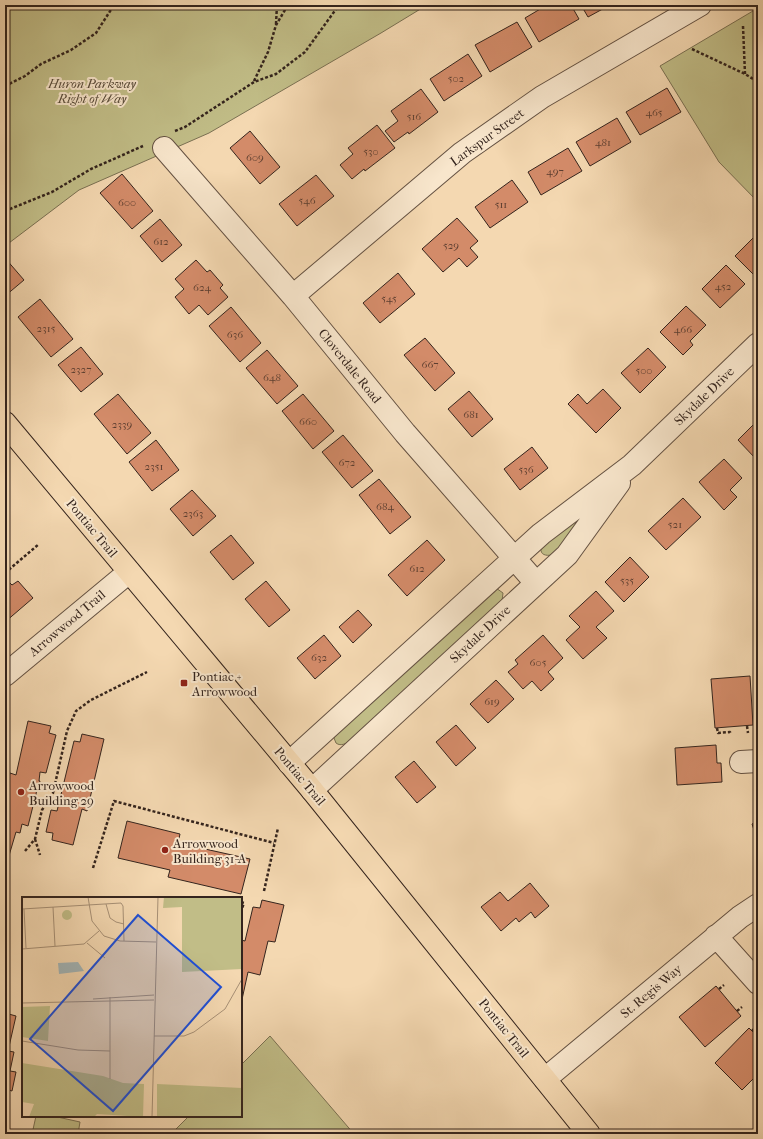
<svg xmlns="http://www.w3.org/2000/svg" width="763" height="1139" font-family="'IM FELL French Canon',serif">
<rect width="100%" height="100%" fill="#f4d8b1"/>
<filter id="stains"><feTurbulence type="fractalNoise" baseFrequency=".005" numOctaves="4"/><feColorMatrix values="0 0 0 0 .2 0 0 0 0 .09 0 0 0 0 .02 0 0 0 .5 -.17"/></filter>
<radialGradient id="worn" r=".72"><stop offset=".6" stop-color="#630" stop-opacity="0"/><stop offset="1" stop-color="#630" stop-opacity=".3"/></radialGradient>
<path fill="#c1bd87" stroke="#7a7052" d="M5,5H427L381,33L209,133L79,190L5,246Z
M758,8V202L719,162L660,66Z
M579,515L586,518L552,555C546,556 540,555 541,548Z
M496,588L503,593L502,601L351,740C347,743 341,747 336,743L334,738L336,734Z
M270,1036L354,1134H171L189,1116H241V1065Z
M36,1116H53L80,1122L78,1134H32Z"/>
<path fill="#d38b69" stroke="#34241d" d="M547,5H571L579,19L539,42L525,18Z
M581,5H610L588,17Z
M517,22L532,47L490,72L475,45Z
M468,54L482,76L444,101L430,79Z
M667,88L681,112L640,135L626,112Z
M421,89L438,112L409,134L408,132L394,142L385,131L398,121L391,111Z
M617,118L631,142L590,166L576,142Z
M377,125L395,148L365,171L364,169L352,179L340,165L353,154L348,148Z
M250,131L280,167L260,184L230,148Z
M568,148L582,171L541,195L528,172Z
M122,174L153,211L132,229L100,193Z
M316,175L334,196L297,226L279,204Z
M512,180L528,202L490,228L475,207Z
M457,218L478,241L470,248L478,257L467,267L459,258L443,272L422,249Z
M160,219L182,245L162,262L140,236Z
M758,233V271L754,275L735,256Z
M5,258L24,280L5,296Z
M196,260L207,272L210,270L223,285L220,288L228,297L208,315L199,305L189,314L175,297L184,289L175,279Z
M726,265L745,284L720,308L702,289Z
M398,273L415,294L380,323L363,303Z
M40,299L73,339L51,357L18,317Z
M686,306L706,325L690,341L693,345L683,355L660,332Z
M231,307L261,343L240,362L209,326Z
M425,338L455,373L435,391L404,355Z
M81,347L103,374L81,392L58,365Z
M648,348L666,367L640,393L621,373Z
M267,350L298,386L277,404L246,368Z
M603,389L621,408L596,433L568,404L578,394L587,404Z
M469,391L493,419L472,437L448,409Z
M118,394L151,433L127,454L94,414Z
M303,394L334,431L313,449L282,411Z
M758,420V456L755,458L738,440Z
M343,435L373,471L352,488L322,452Z
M156,440L179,470L152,491L129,462Z
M532,447L548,468L520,490L504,469Z
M724,459L742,478L730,490L737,497L724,510L699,482Z
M379,479L411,517L390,534L359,495Z
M192,490L216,516L193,536L170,509Z
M683,498L701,517L666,550L648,531Z
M231,535L254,563L233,580L210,552Z
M427,540L445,560L407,596L388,575Z
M630,557L649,577L624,602L605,582Z
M8,581L12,585L18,581L33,598L5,622V584Z
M266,581L290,610L269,627L245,599Z
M596,591L614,611L596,627L607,638L583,659L566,640L580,627L569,616Z
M358,610L372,625L353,643L339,627Z
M324,635L341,656L315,679L297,658Z
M543,635L563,658L548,672L554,679L541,691L532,681L523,689L508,672L518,664L515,660Z
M750,676L753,725L715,728L711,679Z
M496,680L514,699L488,723L470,704Z
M28,721L51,726L49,733L56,735L46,773L40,772L39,781H40L38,789L37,788L34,807L33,806L28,826L22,824L20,833L16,832L8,859L5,858V794L10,773L16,775Z
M456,725L476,748L456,766L436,742Z
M82,734L104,739L87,811L82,809L73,845L52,840L53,833L46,832L51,810L57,811L74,741L80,742Z
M716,745L717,763H721L722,782L677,785L675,748Z
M414,761L436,787L417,803L395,777Z
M127,821L180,834L178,843L250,859L241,894L168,877L170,870L118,858Z
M758,821V842L752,824Z
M530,883L549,906L535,918L531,912L519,922L516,918L501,931L481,907L500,892L508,901Z
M262,900L284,905L275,942L268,941L260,975L248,972L241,1004V940L245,941L253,907L260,908Z
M716,986L741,1016L705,1047L679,1017Z
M5,1013L16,1016L8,1051L14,1052L10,1071L16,1072L12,1091L5,1089Z
M749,1028L758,1037V1074L742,1090L715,1063Z"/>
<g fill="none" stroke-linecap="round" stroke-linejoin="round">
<defs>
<path id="minor" d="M164,148L293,296L405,433L536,583
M293,296L462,153L542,97L700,5
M5,675L129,572
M741,762L758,761
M289,763L541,534L632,465L758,344
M312,790L567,555L619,483
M716,936L758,983
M545,1079L740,917L758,905"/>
<path id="major" d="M5,423L312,790L589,1134"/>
</defs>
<use href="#minor" stroke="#645142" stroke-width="24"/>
<use href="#major" stroke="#34241d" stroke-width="24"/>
<path stroke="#34241d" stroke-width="2.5" stroke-dasharray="3 2" stroke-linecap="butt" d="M276,24L277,5
M743,26L745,74
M692,49L745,74L758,82
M254,81L268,52L276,25L288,5
M5,86L25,76L41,64L71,50L96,33L114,5
M175,131L185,127L254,82L276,74L305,52L339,5
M5,211L52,192L91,169L143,146
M5,573L39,544
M747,726L748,733
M717,728L718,733L730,732L731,734
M35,839L40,855
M25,851L35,839L42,810L53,793L67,731L76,711L91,700L147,672
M93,868L114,801L274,843
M264,891L278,828
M241,902L244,903L241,911
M719,989L724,985
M737,1011L742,1007
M752,1031L758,1025"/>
<use href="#minor" stroke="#f8e6cc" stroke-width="22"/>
<use href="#major" stroke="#f4d8b1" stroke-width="22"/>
</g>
<g fill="#8f2418" stroke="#f8e6cc" stroke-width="1.5">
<rect x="180" y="679" width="8" height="8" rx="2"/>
<circle cx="21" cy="792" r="4"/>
<circle cx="165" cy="850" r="4"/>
</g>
<g text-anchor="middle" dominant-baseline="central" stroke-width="4" stroke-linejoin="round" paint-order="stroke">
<g font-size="11" fill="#5c3e30">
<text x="456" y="78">502</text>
<text x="654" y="112">465</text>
<text x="414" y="116">516</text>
<text x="603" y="142">481</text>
<text x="371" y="151">530</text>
<text x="255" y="157">609</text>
<text x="555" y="171">497</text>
<text x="307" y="200">546</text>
<text x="127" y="202">600</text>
<text x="501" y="204">511</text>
<text x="161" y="241">612</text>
<text x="451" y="245">529</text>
<text x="723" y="286">452</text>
<text x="202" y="287">624</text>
<text x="389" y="298">545</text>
<text x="46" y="328">2315</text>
<text x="683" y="329">466</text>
<text x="235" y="334">636</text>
<text x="430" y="364">667</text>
<text x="81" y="369">2327</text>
<text x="644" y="370">500</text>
<text x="272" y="377">648</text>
<text x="471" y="414">681</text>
<text x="308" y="421">660</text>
<text x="122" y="424">2339</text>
<text x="347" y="462">672</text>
<text x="154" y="466">2351</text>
<text x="526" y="469">536</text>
<text x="385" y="506">684</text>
<text x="193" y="513">2363</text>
<text x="675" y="524">521</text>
<text x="417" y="568">612</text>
<text x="627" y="580">535</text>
<text x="319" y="657">632</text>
<text x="538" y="662">605</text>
<text x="492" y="701">619</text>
</g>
<g font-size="13" font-style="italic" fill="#574a38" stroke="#f8e6cc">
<text x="92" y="83">Huron Parkway<tspan x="92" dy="15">Right of Way</tspan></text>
</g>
<g font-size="13" fill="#34241d" stroke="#f8e6cc">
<text transform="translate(487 137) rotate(-36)">Larkspur Street</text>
<text transform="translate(350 366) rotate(51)">Cloverdale Road</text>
<text transform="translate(704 396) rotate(-44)">Skydale Drive</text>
<text transform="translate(92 528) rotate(50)">Pontiac Trail</text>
<text transform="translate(67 623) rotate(-40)">Arrowwood Trail</text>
<text transform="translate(480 634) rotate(-43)">Skydale Drive</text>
<text transform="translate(300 776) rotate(50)">Pontiac Trail</text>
<text transform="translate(651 991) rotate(-40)">St. Regis Way</text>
<text transform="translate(504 1028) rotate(51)">Pontiac Trail</text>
</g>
<g font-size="13" fill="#34241d" stroke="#f8e6cc" text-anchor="start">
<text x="192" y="676">Pontiac +<tspan x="192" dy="15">Arrowwood</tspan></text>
<text x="29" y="785">Arrowwood<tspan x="29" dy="15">Building 29</tspan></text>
<text x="173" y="843">Arrowwood<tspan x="173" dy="15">Building 31-A</tspan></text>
</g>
</g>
<g transform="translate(22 897)">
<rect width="220" height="220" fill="#f4d8b1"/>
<path d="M142,0H220V72L160,75V10L141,11ZM40 18a5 5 0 1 1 10 0a5 5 0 1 1-10 0ZM28,109L26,144L0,140V110ZM0,166L81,179L101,186L122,187L121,220L75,217L72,220H7L12,207L0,205ZM135,187L220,191V220H135Z" fill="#c1bd87"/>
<path d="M56,65L62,74L37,77L36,66Z" fill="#a3b6b9"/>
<path fill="none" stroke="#a79076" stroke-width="1" d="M66,0L70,24L82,39L98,44L134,45M84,7L88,21L94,25L102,27M31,10L33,49M0,12L99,6L101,9L102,44M2,12L4,51M65,46L83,61M0,52L62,47L77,34M71,102L132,98M0,106L132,103M132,139H162L172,135L203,112L220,82M0,144L56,153L88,154M88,182V100M130,220L136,0"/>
<path fill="#1d4ed8" fill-opacity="0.15" stroke="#1d4ed8" stroke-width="2" d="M116,18L199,90L91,214L8,142Z"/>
<rect width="220" height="220" fill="none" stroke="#34241d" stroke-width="2"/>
</g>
<rect width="763" height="1139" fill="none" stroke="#f4d8b1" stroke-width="20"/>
<rect x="6" y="6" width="751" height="1127" fill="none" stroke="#34241d" stroke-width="2"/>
<rect x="10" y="10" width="743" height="1119" fill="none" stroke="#34241d"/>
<rect width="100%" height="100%" filter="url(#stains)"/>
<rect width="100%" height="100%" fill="url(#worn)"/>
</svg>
